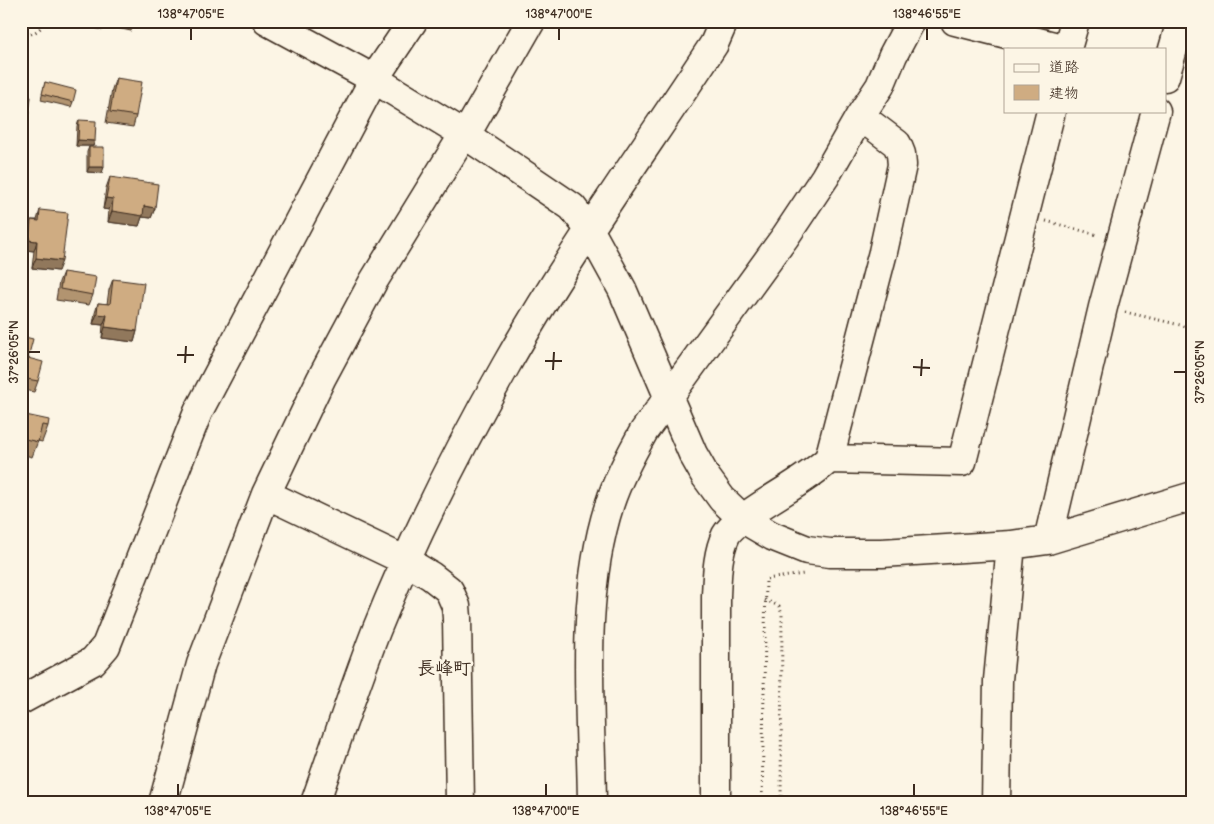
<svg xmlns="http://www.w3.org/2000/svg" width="1214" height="824" font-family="'Balsamiq Sans','Klee One',sans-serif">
<rect width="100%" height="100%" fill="#fcf5e5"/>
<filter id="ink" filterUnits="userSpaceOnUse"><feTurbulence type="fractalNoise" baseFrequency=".02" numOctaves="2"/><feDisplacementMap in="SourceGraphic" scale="10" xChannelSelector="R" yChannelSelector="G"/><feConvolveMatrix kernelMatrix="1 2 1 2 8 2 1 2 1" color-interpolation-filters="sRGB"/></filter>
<g filter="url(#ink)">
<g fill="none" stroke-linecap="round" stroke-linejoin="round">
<defs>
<path id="minor" d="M267,21L374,79L464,134L572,207L589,229L622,289L693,454L706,477L722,499L743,519L772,536L807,550L830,553H882L1011,545L1048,540L1193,496
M955,21L1066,49
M1067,49L1075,21
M1165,77L1181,21
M829,459L883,252L902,165L901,154L897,144L860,116
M266,494L406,561L431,576L449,590L456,606L457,618L460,803
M1048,540L1103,307L1156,111
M21,700L93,661L106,646L198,412L374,79L413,21
M163,803L201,664L266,494L321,379L373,282L464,134L472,124L531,21
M315,803C335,746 354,688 376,631C412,541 457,452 505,367C568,255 644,151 714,44L724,21
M592,803C591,705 579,598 610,503C618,478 631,454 644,431L785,237L825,177L860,116L880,86L893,55L911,21
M716,803V596C717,576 717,554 726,535C731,526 741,521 749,514C775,495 805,481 829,459L962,462L1051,111
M996,803L998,680L1011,545"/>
</defs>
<use href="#minor" stroke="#3b2a1e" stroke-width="31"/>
<path stroke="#3b2a1e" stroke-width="3" stroke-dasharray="1 4" stroke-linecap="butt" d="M21,35C32,36 41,30 45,21
M1046,221L1098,235
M1125,312L1193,328
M765,600L779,606L782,614L781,803
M762,803L766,579L804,574"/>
<use href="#minor" stroke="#fcf5e5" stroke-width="28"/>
</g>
<path fill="#b29470" stroke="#3b2a1e" d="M75,21H106L103,30L75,24Z
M119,21H134L131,31L117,28Z
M116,78L136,116L133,127L106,123L112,89Z
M45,82L73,102L71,107L41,100Z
M79,120L95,141L93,146H76L77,126Z
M89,147L102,173L87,172V152Z
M110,177L155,208L151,218L142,217L139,226L108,222L109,210L103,209L106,188Z
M40,210L58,271L32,268L34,251L25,250L27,230L31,220H37Z
M63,272L93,295L89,305L56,300L59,282Z
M113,279L137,331L134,342L102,338L103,325L93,324L95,313L98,303L107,304L109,290Z
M21,336L28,358L38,381L34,392L24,390L22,395H21Z
M21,414L48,426L42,442L38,441L32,457L21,454Z"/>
<path fill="#91785b" stroke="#3b2a1e" d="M23,118H28L24,129L21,128Z
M78,140L95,141L93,146H76Z
M89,167H104L102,173L87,172Z
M106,198L113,199L109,210L103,209Z
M144,206L155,208L151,218L142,217L139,226L108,222L112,211Z
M29,240L37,241L34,251L25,250Z
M36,258L62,261L58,271L32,268Z
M97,314L107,315L103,325L93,324Z
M105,327L137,331L134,342L102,338Z"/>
<path fill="#cfac82" stroke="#3b2a1e" d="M116,78L142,82L136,116L110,112Z
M45,82L76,90L73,102L42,94Z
M21,95L31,97L28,118H23L21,132Z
M79,120L96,121L95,141L78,140Z
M89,147H104V167H89Z
M110,177L158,184L155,208L144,206L143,216L112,211L113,199L106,198Z
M40,210L68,213L62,261L36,258L37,241L29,240L31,220L39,221Z
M63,272L96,277L93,295L60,289Z
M113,279L144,283L137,331L105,327L107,315L97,314L98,303L110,304Z
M21,336L33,339L28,358L43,362L38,381L27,379L26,384L21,383Z
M21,414L49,420L48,426L42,425L38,442L21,438Z"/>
</g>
<path fill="none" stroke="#3b2a1e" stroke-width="2" d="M191,40V28M559,40V28M927,40V28M28,352H40M177,355H194M545,361H562M185,363L186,346M913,367L930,368M553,370L554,352M1174,372H1186M921,376L922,359M178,796V784M546,796V784M914,796V784"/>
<g text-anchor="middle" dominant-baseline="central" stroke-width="5" stroke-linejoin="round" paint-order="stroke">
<g font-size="18" font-weight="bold" fill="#3b2a1e" stroke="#fcf5e5">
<text x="444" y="668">長峰町</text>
</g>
</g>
<rect width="1214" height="824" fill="none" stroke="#fcf5e5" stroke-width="55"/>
<rect x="1004" y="48" width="162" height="65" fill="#fcf5e5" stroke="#afa495"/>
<rect x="1014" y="64" width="25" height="8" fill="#fcf5e5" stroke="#afa495"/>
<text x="1049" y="72" font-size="15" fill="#3b2a1e">道路</text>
<rect x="1014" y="85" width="25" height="15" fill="#cfac82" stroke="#afa495"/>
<text x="1049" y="98" font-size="15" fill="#3b2a1e">建物</text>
<rect x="28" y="28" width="1158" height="768" fill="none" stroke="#3b2a1e" stroke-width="2"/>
<g font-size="12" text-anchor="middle" fill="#3b2a1e">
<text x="191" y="18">138°47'05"E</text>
<text x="559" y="18">138°47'00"E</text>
<text x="927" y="18">138°46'55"E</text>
<text transform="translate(14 352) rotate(-90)" y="4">37°26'05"N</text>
<text transform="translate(1200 372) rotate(-90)" y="4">37°26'05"N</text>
<text x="178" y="815">138°47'05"E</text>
<text x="546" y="815">138°47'00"E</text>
<text x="914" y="815">138°46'55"E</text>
</g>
</svg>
